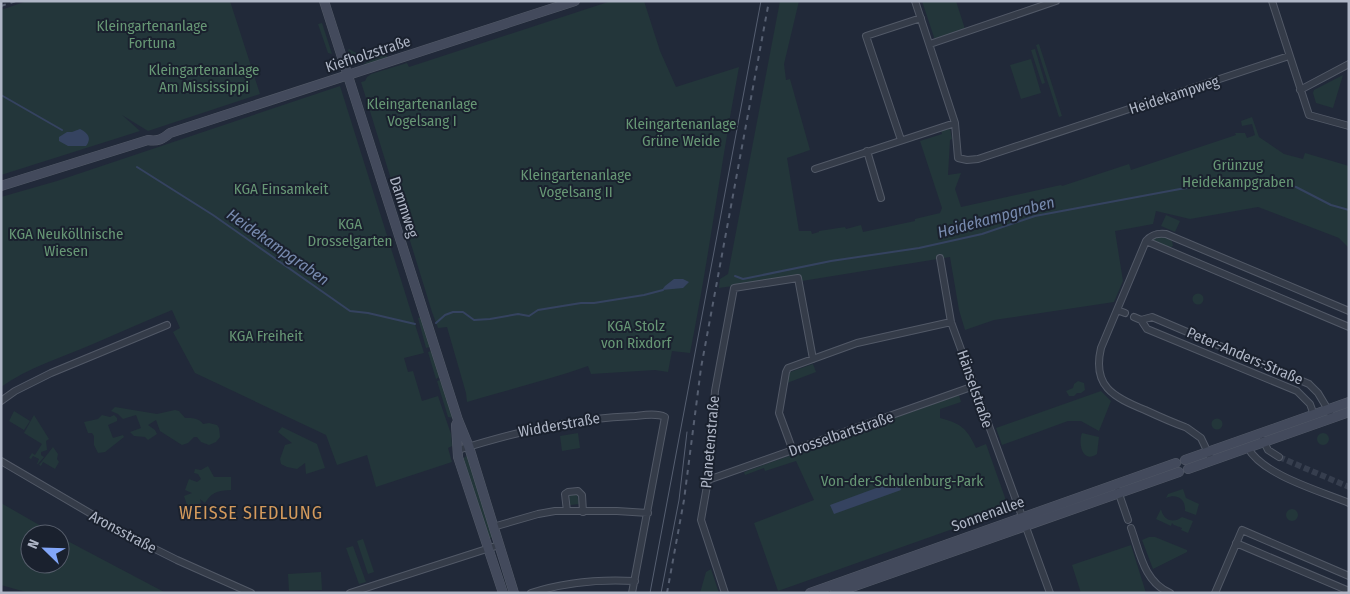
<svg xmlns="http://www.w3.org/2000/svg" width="1350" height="594" font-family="'Fira Sans Condensed',sans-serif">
<rect width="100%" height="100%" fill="#212939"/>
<path fill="#23363a" d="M27,1H230L260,94L148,131L122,115L140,131L1,175V10Z
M611,1H644L660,51L676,87L739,67C721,162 709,258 690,353L672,351L668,372L655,370L591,374L588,366C548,380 507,390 467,402L466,393L447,327L438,328L432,312L361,82L365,81L367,77L371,74L407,63L409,67Z
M780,1H799L784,64L786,80L790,79L810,150L787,158L799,231H811L812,234L819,232V231L845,227L846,229L861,225L863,232L915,221V219L940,213L942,208L920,141L942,134L941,130L950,128L952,139L950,140L948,175L961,173L955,189L961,207L1061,185L1062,186L1129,164L1131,170L1236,135L1235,133H1245L1247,138L1255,135L1252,124L1242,126L1241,121L1252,117L1259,137L1284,154L1303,159L1305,153L1349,166V248L1339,238L1258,207L1190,219L1156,211L1153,224L1115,231L1123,281L1114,302L994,320L965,330L959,310L950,257L802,281L801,276L719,288L720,279L728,274Z
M922,1H956L965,29L935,40Z
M322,23L332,54L328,53L318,24Z
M1039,44L1062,116L1059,117L1036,45Z
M349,49L366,58V59L356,64L352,63L348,50Z
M1035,49L1045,83L1042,84L1031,50Z
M385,51L388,59L362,66L369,60V56Z
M1031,59L1041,93L1021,99L1010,65Z
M1343,75L1333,108L1316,103L1313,93L1314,90Z
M340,86L424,353L404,358L408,372L413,371L422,401L438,396L451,434L452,446L448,448L452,462L376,487L367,455L337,465L326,435L195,373L173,332L180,328L172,310C145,321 119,333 93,344C61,358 29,367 1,387V197L57,181Z
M1166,215L1180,221L1175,232L1161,226Z
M1163,236L1172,241L1173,246L1169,248L1150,240L1154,237Z
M1192.5 299a5.5 5.5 0 1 1 11 0a5.5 5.5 0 1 1-11 0Z
M421,317L430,341L429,344L430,347L426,348L418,318Z
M431,351L432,354L435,355L441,376L436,379L428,352Z
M813,364L816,372L787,383L790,372Z
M440,380L442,385L444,386L454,417L453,418L448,417L437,381Z
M1078,381L1084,383L1085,390L1081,393H1077L1074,396H1069L1066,391L1073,388L1074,384Z
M1101,391L1111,401L1099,431L1081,421H1068L1002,445L996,428Z
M959,395L961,402L940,409V418C960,423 967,428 976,448L986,444L1009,509L778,591L754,523L814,500L796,461L765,471L764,468L745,475L744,472Z
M115,407L157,414L175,410L179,411L185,418C192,418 199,418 203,424L209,423L217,425L219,428L220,437L216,442L209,445L201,442L197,437H194L188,443L182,445L160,431L156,420L148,425L155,430L157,434L148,440L145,437L134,436L130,432L141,428L136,415L123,419L118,414L111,411Z
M14,411L30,421L24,430L9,421Z
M34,415L49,439L46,441L47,450L41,452V455L44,457L38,464H37L39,459L33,456L31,459L29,458L32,453L35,455L42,444L24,433Z
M102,415L110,417L114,415L117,418V421L108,425L113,438L123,435L124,437L105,452L98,453L94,445V436L92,433H88L84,422L98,419Z
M1211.5 424a5.5 5.5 0 1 1 11 0a5.5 5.5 0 1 1-11 0Z
M282,427L317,444L325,468L306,474L305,463L297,469L287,467L281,464L280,459L285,445L292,443L278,432Z
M1317 439a6 6 0 1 1 12 0a6 6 0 1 1-12 0Z
M578,433L580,448L562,451L560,436Z
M1082,433L1099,437L1097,454C1082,464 1078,443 1082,433Z
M53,447L58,454L57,459L59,462L55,469L43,462L41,466L39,465Z
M467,455L494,537L487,539L463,459Z
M208,466L214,477H231V490C218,491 213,491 205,503L200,499L201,503L188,508L184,496L192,493L185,490L189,479L197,482L201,479L198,474L194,473L195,469L201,470Z
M1183,489L1186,498L1199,504L1196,515L1185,511C1186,499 1177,493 1166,498L1168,494Z
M577,494L579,504L570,505L569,495Z
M1,503L55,534H30V564H60V537L166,593H29L1,585Z
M1286 515a6 6 0 1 1 12 0a6 6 0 1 1-12 0Z
M1161,509C1163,520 1173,524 1182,517L1193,521L1188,533L1181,530L1182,528L1174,525L1172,523L1171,526L1156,519Z
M1149,537H1155L1187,550V552L1153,569L1142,540Z
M363,539L374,572L368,574L357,541Z
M1131,545L1146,593H1081L1072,565Z
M353,546L366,582L359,584L346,548Z
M711,569L719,593H700L706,572Z
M321,572L322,590L289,591L288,574Z"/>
<path fill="#354360" d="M80,129C88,133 92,138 86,146H68L59,141V137L67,132H72Z
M674,279H683L689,282L683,288L662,290L665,286Z
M898,480L901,490L834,514L830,505Z"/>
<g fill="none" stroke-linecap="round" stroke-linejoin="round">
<path stroke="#354360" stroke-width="2" d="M1,95L62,130
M137,167L213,215L350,311L368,313L415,324
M735,276L743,279L831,261L919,248L982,234L1035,216L1180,189L1232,181L1265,182L1296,187L1331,205L1349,210
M436,323L445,315L453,312H463L474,320L490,319L518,314L529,316L538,310L581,303H594L644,295L663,290"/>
<path stroke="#363e4e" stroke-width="6" stroke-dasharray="6 3" stroke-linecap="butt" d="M1279,457L1349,487"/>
<defs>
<path id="street" d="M915,1L955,123L958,158L967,160L978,159L1289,56
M1272,1L1309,115L1349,126
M930,44L1056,1
M1300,90L1349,64
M901,140L866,36L921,18
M867,151L881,198
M815,169L955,123
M1146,241L1349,327
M940,258L951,322L1050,593
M1117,310L1125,313
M1134,317L1141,320L1147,329L1297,391L1310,404L1314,415
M1141,320L1152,317L1309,384L1318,393L1333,418
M1,401L15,391L51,373L167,325
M1185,427C1171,422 1158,416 1145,410C1113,397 1092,386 1101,348L1146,241C1152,234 1158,233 1166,234L1349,311
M1187,428L1201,438L1212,461
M1263,440L1268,450L1279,457
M1248,448C1263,475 1320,491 1349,503
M458,450C516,432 573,418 635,416C644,415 657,413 665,417L632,593
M793,451L779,413L786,372L788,368L857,343L951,322
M1,461L129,536L177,560L251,593
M708,480L974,386
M1118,491L1128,520
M567,511L565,494L568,492L578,491L582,495L583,512
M493,527L538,514L555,511H617L648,513
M1131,528C1140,553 1144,582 1170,593
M1236,543L1349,591
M350,593L499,545
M531,593C565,582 599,579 635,581
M725,593L701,520L708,480L715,391L734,288L798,278L813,359
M1215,593L1242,530L1349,576"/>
<path id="secondary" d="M324,1L458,420L469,447L514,593
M1,186L148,140C157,142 163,139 170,133L575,1
M458,421L456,425L458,457L503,593
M1185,460L1349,402
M1188,469L1349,412
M810,593L1176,463
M835,593L1179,472"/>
</defs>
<use href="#street" stroke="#525967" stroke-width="8"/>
<use href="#secondary" stroke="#525967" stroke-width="10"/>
<use href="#street" stroke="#353c49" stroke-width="6"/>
<use href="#secondary" stroke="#434a5c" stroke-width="9"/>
<path stroke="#565f71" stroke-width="1" d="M650,593L761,1
M661,593L679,500L687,432"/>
<path stroke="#565f71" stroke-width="2" stroke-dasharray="5 5" stroke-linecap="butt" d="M1,6L16,1
M667,593L684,500L701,368L769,1"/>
</g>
<g text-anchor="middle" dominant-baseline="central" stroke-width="4" stroke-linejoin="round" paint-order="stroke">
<g font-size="15" fill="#679775" stroke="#1a212e">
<text x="152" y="26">Kleingartenanlage<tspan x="152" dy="17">Fortuna</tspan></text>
<text x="204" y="70">Kleingartenanlage<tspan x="204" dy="17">Am Mississippi</tspan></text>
<text x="422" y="104">Kleingartenanlage<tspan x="422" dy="17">Vogelsang I</tspan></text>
<text x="681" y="124">Kleingartenanlage<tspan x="681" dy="17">Grüne Weide</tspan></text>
<text x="1238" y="165">Grünzug<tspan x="1238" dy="17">Heidekampgraben</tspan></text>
<text x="576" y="175">Kleingartenanlage<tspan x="576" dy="17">Vogelsang II</tspan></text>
<text x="281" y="189">KGA Einsamkeit</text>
<text x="350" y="224">KGA<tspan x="350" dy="17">Drosselgarten</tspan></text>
<text x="66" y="234">KGA Neuköllnische<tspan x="66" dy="17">Wiesen</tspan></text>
<text x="636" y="326">KGA Stolz<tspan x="636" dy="17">von Rixdorf</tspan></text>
<text x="266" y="336">KGA Freiheit</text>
<text x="902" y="481">Von-der-Schulenburg-Park</text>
</g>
<g font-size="15" fill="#afb6c6" stroke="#1a212e">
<text transform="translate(368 54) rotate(-18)">Kiefholzstraße</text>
<text transform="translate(1174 95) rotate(-18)">Heidekampweg</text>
<text transform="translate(404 207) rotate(72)">Dammweg</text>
<text transform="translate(1245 356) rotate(23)">Peter-Anders-Straße</text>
<text transform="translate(975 389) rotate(71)">Hänselstraße</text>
<text transform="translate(559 425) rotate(-10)">Widderstraße</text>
<text transform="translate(841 434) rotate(-19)">Drosselbartstraße</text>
<text transform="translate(710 442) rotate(-85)">Planetenstraße</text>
<text transform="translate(988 514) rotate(-20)">Sonnenallee</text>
<text transform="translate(123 532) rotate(28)">Aronsstraße</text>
</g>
<g font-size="16" font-style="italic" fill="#778aae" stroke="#1a212e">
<text transform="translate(996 217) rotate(-15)">Heidekampgraben</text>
<text transform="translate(278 247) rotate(35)">Heidekampgraben</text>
</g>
<g font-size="18" letter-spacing="1" fill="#d49a5c" stroke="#1a212e">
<text x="251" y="513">WEISSE SIEDLUNG</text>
</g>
</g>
<rect width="1350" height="594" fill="none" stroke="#afb6c6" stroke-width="5"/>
<g transform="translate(45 549) rotate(293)"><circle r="24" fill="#1a212e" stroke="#565d6b"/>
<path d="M0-4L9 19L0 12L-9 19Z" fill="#82a6f8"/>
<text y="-8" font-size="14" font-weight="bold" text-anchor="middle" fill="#afb6c6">N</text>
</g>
</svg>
